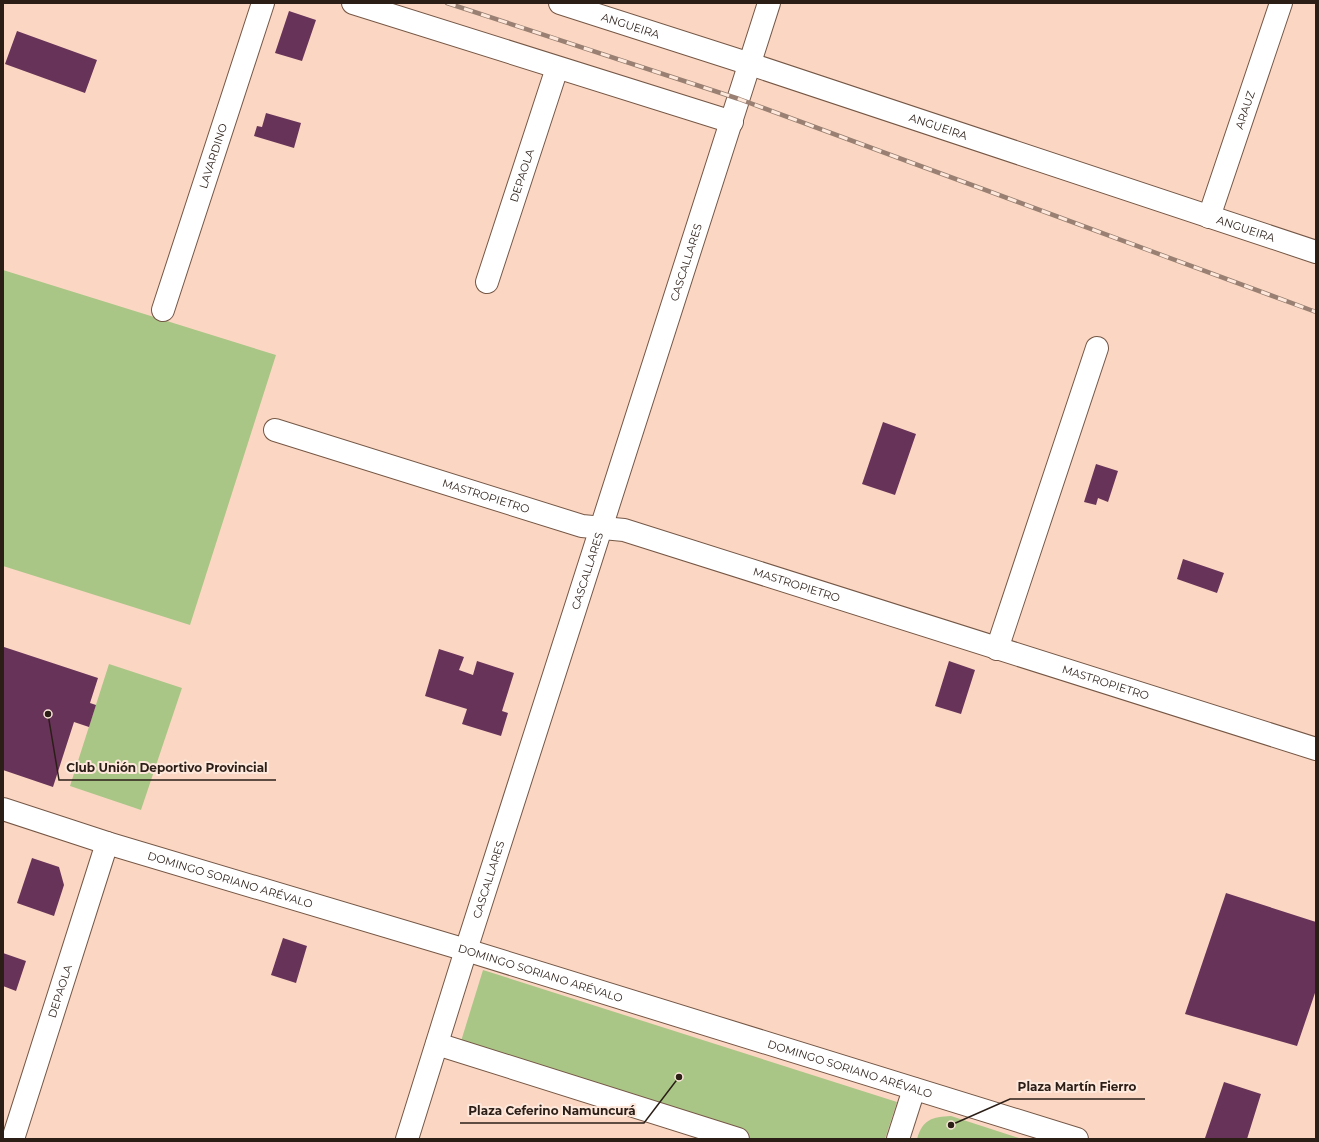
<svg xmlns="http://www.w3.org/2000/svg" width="1319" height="1142" font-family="Montserrat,sans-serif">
<rect width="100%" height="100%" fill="#fbd7c3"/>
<path fill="#aac687" d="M3,270L276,355L190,625L3,566Z
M109,664L182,688L141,810L70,786Z
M483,970L897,1102L885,1139H743L458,1051Z
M951,1116L1022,1139H917C923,1119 932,1117 951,1116Z"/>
<path fill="#683359" d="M289,11L316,20L302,61L275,53Z
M17,31L97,60L85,93L5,64Z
M266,113L301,123L294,148L254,136L257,126L262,127Z
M883,422L916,434L895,495L862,484Z
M1096,464L1118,471L1108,502L1098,498L1096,505L1084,502Z
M1183,559L1224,573L1217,593L1177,579Z
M4,647L98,678L90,703L96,705L89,727L74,722L53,787L3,770Z
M439,649L464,657L459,670L473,675L477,661L514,673L502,711L508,713L501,736L462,724L467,709L425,696Z
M949,661L975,670L961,714L935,706Z
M32,858L59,867L64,885L54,916L17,903Z
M1226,893L1316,922V990L1297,1046L1185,1014Z
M283,938L307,946L296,983L271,975Z
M3,953L26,961L16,991L3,986Z
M1224,1082L1261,1094L1247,1139L1205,1138Z"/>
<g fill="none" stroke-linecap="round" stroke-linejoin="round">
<defs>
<g id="minor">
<path d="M353,3L732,122"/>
<path id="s1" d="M1209,217L1281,3"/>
<path id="s2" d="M487,282L557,68"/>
<path id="s3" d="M163,310L263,3"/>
<path id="s4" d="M275,430L582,526L624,530L1316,749"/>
<path d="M997,649L1097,348"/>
<path id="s5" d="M3,809L107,843L466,950L1077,1139"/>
<path d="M437,1044L738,1139"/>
<path id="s6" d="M13,1139L107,843"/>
<path id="s7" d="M407,1139L466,950L769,3"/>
<path d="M898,1139L914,1089"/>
</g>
<g id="tertiary">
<path id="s8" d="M560,3L750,64L1316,252"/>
</g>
</defs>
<use href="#minor" stroke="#755746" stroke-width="24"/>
<use href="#tertiary" stroke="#755746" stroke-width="24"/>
<use href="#minor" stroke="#fff" stroke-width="22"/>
<use href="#tertiary" stroke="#fff" stroke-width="22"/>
<defs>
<path id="rail" d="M447,3L739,99L1316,312"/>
</defs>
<use href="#rail" stroke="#998072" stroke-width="4.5"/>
<use href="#rail" stroke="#fee8dc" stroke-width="3" stroke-dasharray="9" stroke-linecap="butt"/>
</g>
<g text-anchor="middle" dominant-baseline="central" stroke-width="4" stroke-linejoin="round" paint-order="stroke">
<g font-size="11" fill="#2b1e17" stroke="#fee8dc">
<text stroke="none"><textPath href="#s8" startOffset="74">ANGUEIRA</textPath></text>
<text stroke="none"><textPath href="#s1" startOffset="113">ARAUZ</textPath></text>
<text stroke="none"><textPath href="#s8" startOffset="398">ANGUEIRA</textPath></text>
<text stroke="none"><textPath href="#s3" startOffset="162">LAVARDINO</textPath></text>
<text stroke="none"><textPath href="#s2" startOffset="112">DEPAOLA</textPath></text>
<text stroke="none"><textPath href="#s8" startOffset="722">ANGUEIRA</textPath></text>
<text stroke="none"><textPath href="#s7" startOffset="920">CASCALLARES</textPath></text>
<text stroke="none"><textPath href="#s4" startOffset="221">MASTROPIETRO</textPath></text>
<text stroke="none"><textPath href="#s7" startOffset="596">CASCALLARES</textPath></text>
<text stroke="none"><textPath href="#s4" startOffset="545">MASTROPIETRO</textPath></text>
<text stroke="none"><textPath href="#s4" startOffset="869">MASTROPIETRO</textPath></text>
<text stroke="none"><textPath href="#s7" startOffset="272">CASCALLARES</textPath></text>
<text stroke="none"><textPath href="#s5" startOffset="238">DOMINGO SORIANO ARÉVALO</textPath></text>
<text stroke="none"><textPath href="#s5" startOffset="562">DOMINGO SORIANO ARÉVALO</textPath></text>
<text stroke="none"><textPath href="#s6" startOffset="155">DEPAOLA</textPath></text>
<text stroke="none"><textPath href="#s5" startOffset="886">DOMINGO SORIANO ARÉVALO</textPath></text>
</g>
</g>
<path fill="none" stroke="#2b1e17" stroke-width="1.5" d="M48 714L59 780H276M951 1125L1010 1099H1145M679 1077L644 1123H460"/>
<g fill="#2b1e17" stroke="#fee8dc" stroke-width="1.5">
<circle cx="48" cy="714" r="4"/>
<circle cx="951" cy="1125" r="4"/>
<circle cx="679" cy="1077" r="4"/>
</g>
<g font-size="12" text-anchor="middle" font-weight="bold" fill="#2b1e17" stroke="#fee8dc" stroke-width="4" stroke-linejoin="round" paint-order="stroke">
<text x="167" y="772">Club Unión Deportivo Provincial</text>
<text x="1077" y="1091">Plaza Martín Fierro</text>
<text x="552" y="1115">Plaza Ceferino Namuncurá</text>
</g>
<rect width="1319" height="1142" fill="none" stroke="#2b1e17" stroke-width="8"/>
</svg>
